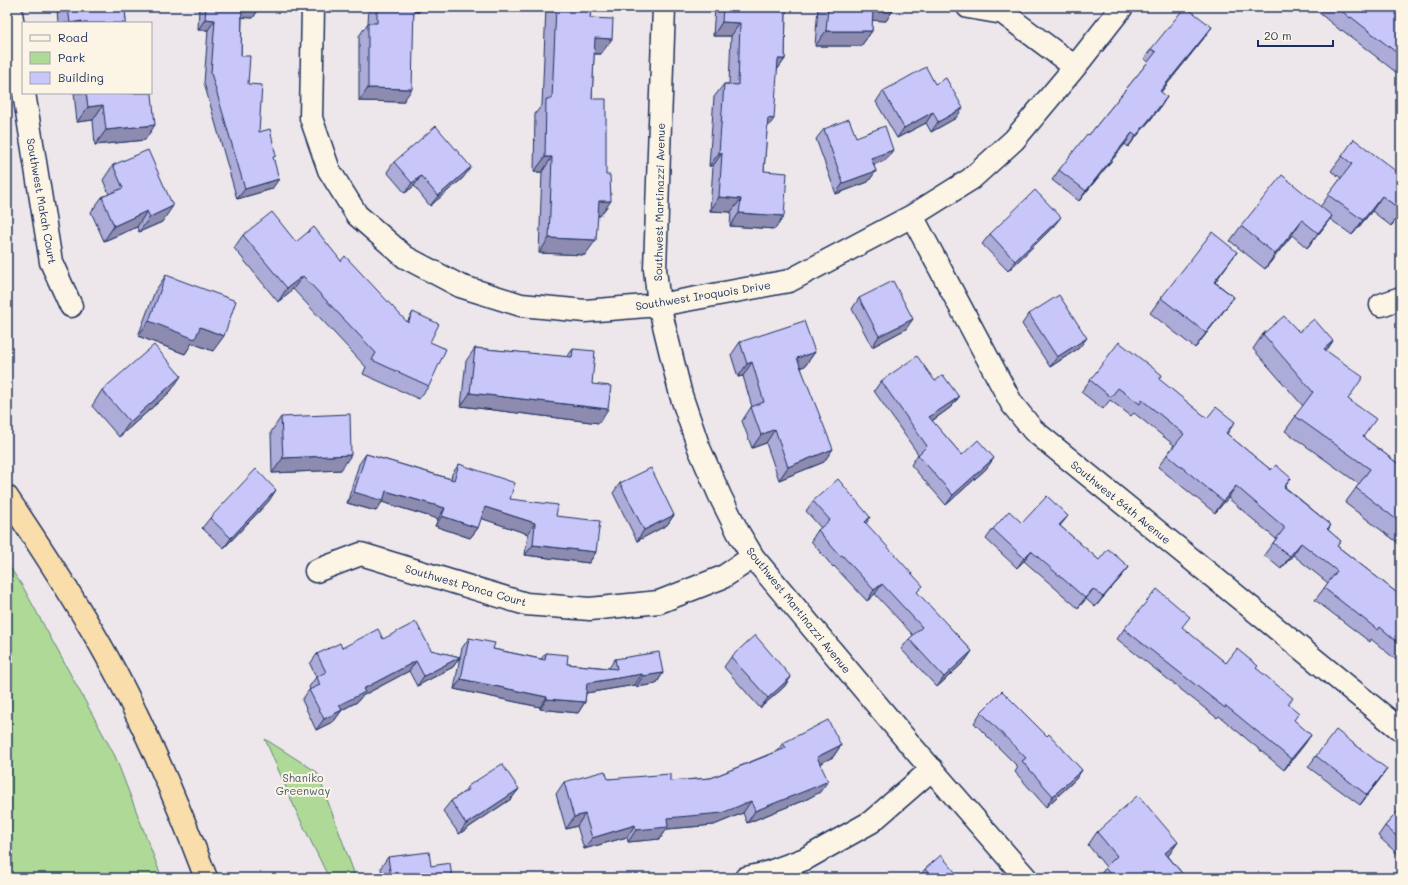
<svg xmlns="http://www.w3.org/2000/svg" width="1408" height="885" font-family="Mali,sans-serif">
<rect width="100%" height="100%" fill="#ede7eb"/>
<filter id="ink" filterUnits="userSpaceOnUse"><feTurbulence type="fractalNoise" baseFrequency=".025" numOctaves="2"/><feDisplacementMap in="SourceGraphic" scale="8" xChannelSelector="R" yChannelSelector="G"/><feConvolveMatrix kernelMatrix="1 2 1 2 8 2 1 2 1" color-interpolation-filters="sRGB"/></filter>
<g filter="url(#ink)">
<path fill="#aed997" stroke="#64847a" d="M7,563L23,587L115,756L162,878H7Z
M265,739L317,772L356,878H329L297,813Z"/>
<g fill="none" stroke-linecap="round" stroke-linejoin="round">
<defs>
<path id="minor" d="M10,7L23,89
M313,7L311,118L329,170L357,215L405,257L460,286L521,305L585,311L659,305L789,281L912,216L971,179L1014,140L1075,67L1122,7
M664,7L655,269L659,305L681,395L699,448L720,496L738,532L753,557L914,749L1026,878
M968,7L1003,13L1075,67
M24,93L51,262L71,306
M912,216L1012,404L1033,430L1401,730
M1381,305L1401,298
M316,571L361,554L526,604L590,609L659,602L723,577L753,557
M746,878L764,874L805,859L871,822L932,769"/>
<path id="motorway" d="M7,497C40,546 72,595 101,646C143,720 176,799 206,878"/>
</defs>
<use href="#minor" stroke="#1b2f5e" stroke-width="25"/>
<use href="#motorway" stroke="#1b2f5e" stroke-width="25"/>
<use href="#minor" stroke="#fcf5e5" stroke-width="22"/>
<use href="#motorway" stroke="#f9deab" stroke-width="22"/>
</g>
<path fill="#adabd7" stroke="#1b2f5e" d="M58,7H125L126,23H58L57,9Z
M199,7H260L253,18L242,17L241,56L259,132L274,160L272,189L237,199L204,83L208,30H198Z
M369,7H422L419,12H414L403,102L359,101V36L368,23Z
M546,7H591L590,18L601,54H594L592,99L600,216H597L585,255L539,253L542,172H534L535,114L542,105Z
M715,7H786L785,59L777,70L767,129L764,171L784,216L775,229L730,226L731,212L710,211L713,166H709L714,97L724,84H729L731,36H713Z
M818,7H895L886,21L872,20V31L861,46H815Z
M1312,7H1401V75L1397,73L1342,30L1341,31Z
M1204,38L1161,92L1160,108L1128,147L1125,144L1079,201L1052,180L1059,170L1089,135L1148,62L1144,59L1151,49Z
M935,84L956,118L931,132L926,123L897,138L876,102L883,91Z
M74,93H151L145,140L95,145L93,120L77,122Z
M824,129L856,137L886,160L873,165L876,171L868,182L836,194L816,139Z
M1342,156L1401,175V213L1391,226L1372,211L1352,235L1330,219L1321,231L1307,248L1292,235L1265,269L1230,241L1241,226L1320,207L1341,178L1331,171Z
M394,162L463,178L430,206L414,186L405,193L387,172Z
M113,165L162,222L139,232L137,227L104,241L91,212L102,197L109,194L103,180Z
M1053,227L1008,271L982,244L990,234Z
M243,235L296,242L341,261L407,322L413,312L430,342L429,386L419,399L363,374L366,367L293,289L278,302L234,248Z
M1237,252L1215,282L1234,297L1223,312L1195,348L1150,313L1161,298Z
M166,275L213,351L192,343L185,354L138,336L155,291Z
M859,298L906,329L872,347L852,309Z
M1029,314L1079,348L1050,367L1022,324Z
M1263,334L1326,351L1348,399L1363,437L1401,466V545L1345,503L1359,484L1285,431L1303,406L1253,349Z
M740,342L815,352L805,366L801,367L824,462L779,480L766,443L752,448L742,421L751,407H752L743,376L738,377L731,355Z
M475,348L567,357L573,349L592,384L599,423L461,406L466,361Z
M1090,380H1159L1207,418L1235,422L1227,434L1271,470L1291,478L1285,487L1331,525L1328,530L1341,541L1337,546L1401,596V664L1371,639L1370,642L1315,600L1328,583L1293,555L1281,569L1264,555L1276,539L1228,498L1215,513L1158,467L1174,445L1134,413L1131,416L1110,400L1103,409L1081,392Z
M881,381H935L959,397L951,407L932,421L962,455L987,468L946,505L911,465L918,454L874,391Z
M102,390L171,391L119,437L92,406Z
M281,417L341,470L272,473L271,432Z
M366,454L451,479L452,474L459,464L510,499L556,516L596,552L589,563L525,555L528,534L481,518L478,528L470,538L435,526L438,519L382,502L376,511L347,503L359,464Z
M620,483L674,515L667,525L637,541L613,493Z
M269,501L224,548L202,528L210,518Z
M813,501L870,517L866,524L918,594L972,651L965,661L937,687L901,649L909,639L913,635L875,594L867,601L834,566L833,567L811,541L818,530L821,528L806,511Z
M1022,523L1060,526L1099,560L1129,567L1121,577L1095,607L1086,599L1078,608L1024,561L1017,568L986,539L993,529Z
M1182,628L1226,663L1256,668L1288,704L1294,721L1311,735L1304,745L1284,770L1219,716L1217,718L1117,639L1124,629Z
M469,638L493,649L541,659L546,653L567,664L609,668L615,659L663,673L656,684L636,687L635,685L586,693L585,702L578,713L540,709V707L454,689L460,657L453,667L417,686L409,671L362,696L357,702L342,710L334,721L316,730L302,700L309,690L310,689L309,687L316,677L310,664L317,654L383,639L460,657L462,648Z
M731,657L791,677L784,687L760,708L724,667Z
M981,712L1047,736L1082,770L1075,780L1046,807L1015,772L1018,767L974,723Z
M783,743L841,745L833,757L820,763V792L807,799L747,823L743,813L714,825L667,829L660,839L628,842L627,837L584,849L577,826L566,829L556,794L564,782L608,779L670,781L711,778L777,751Z
M1316,756L1387,769L1380,779L1360,805L1308,767Z
M468,786L519,789L511,799L459,834L443,811L451,801L464,792Z
M1401,808V857L1378,836L1385,826Z
M1097,832L1178,842L1168,856L1186,878H1098L1106,867L1088,845Z
M388,857L431,866L452,878H382L381,867Z
M925,869L960,878H918Z"/>
<path fill="#8d8baf" stroke="#1b2f5e" d="M242,7H260L253,18L235,17Z
M408,7H422L419,12L405,11Z
M872,7H895L886,21L863,20Z
M205,19L215,20L208,30H198Z
M82,21L81,23H70Z
M722,22L740,23L731,36H713Z
M1212,27L1204,38L1153,102L1160,91Z
M826,31H872L861,46H815Z
M595,38L612,39L601,54L584,53Z
M778,59H785L775,73Z
M1401,66V75L1397,73Z
M368,88L412,89L403,102L359,101Z
M1167,97L1160,108L1128,147L1136,136Z
M103,105L93,120L77,122L88,107Z
M963,108L956,118L931,132L938,122Z
M933,112L926,123L897,138L904,128Z
M768,118L774,119L764,132Z
M155,125L145,140L95,145L106,130Z
M1132,133L1125,144L1079,201L1086,191Z
M893,150L886,160L864,168L871,158Z
M719,153H722L713,166H709Z
M545,157H552L542,172H534Z
M471,167L463,178L430,206L438,196Z
M876,171L868,182L836,194L843,183Z
M421,176L414,186L405,193L412,183Z
M279,179L272,189L237,199L245,189Z
M1382,196L1372,211L1352,235L1363,220Z
M719,197L741,199L731,212L710,211Z
M599,201H611L600,216H588Z
M173,206L162,222L139,232L150,217Z
M147,211L137,227L104,241L114,226Z
M1401,212V213L1391,226Z
M739,213L784,216L775,229L730,226Z
M1332,216L1321,231L1307,248L1318,233Z
M1061,217L1053,227L1008,271L1015,261Z
M1302,220L1292,235L1265,269L1275,254Z
M549,238L596,240L585,255L539,253Z
M1237,252L1204,297L1214,282Z
M303,276L293,289L278,302L287,288Z
M1234,297L1223,312L1195,348L1206,333Z
M913,319L906,329L872,347L879,336Z
M149,321L200,327L224,336L213,351L192,343L185,354L138,336Z
M1087,338L1079,348L1050,367L1057,357Z
M1333,341L1323,356L1324,349Z
M815,352L805,366L788,372L797,358Z
M752,362L743,376L738,377L747,364Z
M181,376L171,391L119,437L130,422Z
M470,393L608,409L599,423L461,406Z
M959,397L951,407L922,428L929,417Z
M775,429L766,443L752,448L761,435Z
M833,449L824,462L779,480L788,467Z
M351,455L341,470L272,473L283,458Z
M994,458L987,468L946,505L953,495Z
M1236,486L1228,498L1215,513L1223,501Z
M276,490L269,501L224,548L231,538Z
M386,491L445,508L438,519L382,502L376,511L347,503L354,492Z
M485,507L535,523L528,534L477,517Z
M674,515L667,525L637,541L644,530Z
M442,516L478,528L470,538L435,526Z
M1068,516L1060,526L1051,536L1059,525Z
M1301,543L1293,555L1281,569L1290,556Z
M533,545L596,552L589,563L525,555Z
M1031,551L1024,561L1017,568L1024,558Z
M1129,567L1121,577L1095,607L1103,597Z
M882,584L875,594L867,601L874,590Z
M1093,589L1086,599L1078,608L1085,598Z
M972,651L965,661L937,687L944,677Z
M460,657L453,667L417,686L424,676Z
M416,661L409,671L362,696L357,702L332,715L339,705L363,689Z
M663,673L656,684L636,687L643,676Z
M642,674L635,685L580,694L587,683Z
M791,677L784,687L760,708L768,698Z
M461,679L547,697L540,707L454,689Z
M547,699L585,702L578,713L540,709Z
M342,710L334,721L316,730L324,719Z
M1311,735L1304,745L1284,770L1291,759Z
M841,745L833,757L809,769L817,757Z
M1387,769L1380,779L1360,805L1367,795Z
M1082,770L1075,780L1046,807L1053,796Z
M828,781L820,792L807,799L747,823L755,811Z
M519,789L511,799L459,834L466,824Z
M751,801L743,813L714,825L667,829L660,839L628,842L636,830L667,818Z
M585,814L577,826L566,829L574,817Z
M635,825L627,837L584,849L592,838Z
M1178,842L1169,855L1156,866L1165,853Z"/>
<path fill="#c9c7fa" stroke="#1b2f5e" d="M68,7H125L126,23H82V21L70,23Z
M206,7H242L241,56H250L248,84L262,85L259,132L270,129L276,156L273,157L279,179L245,189L211,73L215,20L205,19Z
M377,7H414L412,89L368,88V23H377Z
M556,7H591L590,18L613,19L612,39L595,38L592,99H606V175H610L611,201H599L596,240L549,238L552,157H545L546,99H552Z
M723,7H786L785,59H778L774,119L768,118L764,171L787,173L784,216L739,213L741,199L719,197L722,153H719L724,84L738,85L740,23L722,22Z
M828,7H873L872,31H826Z
M1185,7H1186L1212,27L1160,91L1167,97L1136,136L1132,133L1086,191L1059,170L1087,134L1089,135L1156,52L1151,49Z
M1337,7H1401V56L1351,17L1350,18Z
M926,67L935,84L946,78L963,108L938,122L933,112L904,128L883,91Z
M151,84L155,125L106,130L103,105L88,107L86,93H151Z
M849,119L856,137L885,126L893,150L871,158L876,171L843,183L824,129Z
M436,126L471,167L438,196L421,176L412,183L394,162Z
M1354,139L1401,175V210L1382,196L1363,220L1328,195L1352,164L1342,156Z
M148,150L173,206L150,217L147,211L114,226L102,197L123,188L113,165Z
M1282,175L1332,216L1318,233L1302,220L1275,254L1241,226Z
M1035,190L1061,217L1015,261L990,234Z
M272,212L296,242L314,227L341,261L345,256L408,323L413,312L439,324L430,342L446,349L429,386L372,360L376,353L303,276L287,288L243,235Z
M1212,232L1237,252L1214,282L1234,297L1206,333L1161,298Z
M166,275L236,301L224,336L200,327L195,339L149,321Z
M893,281L913,319L879,336L859,298Z
M1059,295L1087,338L1057,357L1029,314Z
M1284,316L1299,332L1314,319L1333,341L1324,349L1363,377L1348,399L1376,419L1363,437L1401,466V523L1356,488L1370,469L1295,416L1313,392L1263,334Z
M804,321L815,352L797,358L833,449L788,467L775,429L761,435L751,407L764,402L752,362L747,364L740,342Z
M1119,342L1162,375L1159,379L1207,418L1216,407L1235,422L1226,433L1271,470L1276,465L1291,478L1284,487L1331,525L1327,529L1341,541L1337,546L1401,596V645L1380,627L1378,630L1324,588L1337,571L1301,543L1290,556L1273,543L1284,529V527L1236,486L1223,501L1167,455L1184,434L1142,400L1140,404L1118,388L1111,397L1090,380Z
M154,345L181,376L130,422L102,390Z
M475,348L572,357L573,349L595,351L592,384L611,386L608,409L470,393Z
M917,356L935,381L943,375L959,397L929,417L962,455L978,440L994,458L953,495L918,455L927,446L881,381Z
M350,414L351,455L283,458L281,417Z
M366,454L454,480L459,464L515,483L510,499L558,505L556,516L600,521L596,552L533,545L535,523L485,507L478,528L442,516L445,508L386,491L383,501L354,492Z
M651,468L674,515L644,530L620,483Z
M256,469L276,490L231,538L210,518Z
M838,479L870,517L865,522L923,586L917,592L972,651L944,677L909,639L922,627L882,584L874,590L842,555L840,556L818,530L830,520L813,501Z
M1047,496L1068,516L1059,525L1099,560L1108,549L1129,567L1103,597L1093,589L1085,598L1031,551L1024,558L993,529L1009,511L1022,523Z
M1157,589L1190,617L1182,627L1226,663L1237,649L1258,666L1256,668L1293,698L1288,704L1299,713L1294,720L1311,735L1291,759L1226,706L1225,708L1124,629Z
M416,622L431,650L460,657L424,676L416,661L363,689L365,692L339,705L342,710L324,719L309,690L320,685L317,677L326,672L317,654L340,643L342,648L378,629L383,639Z
M755,635L791,677L768,698L731,657Z
M469,638L495,643L493,649L545,660L546,653L568,655L567,664L617,669L615,659L659,652L663,673L643,676L642,674L587,683L585,702L547,699V697L461,679Z
M1002,691L1047,736L1049,734L1082,770L1053,796L1022,761L1026,758L981,712Z
M828,720L841,745L817,757L828,781L815,787L755,811L751,801L722,813L667,818L668,827L636,830L635,825L592,838L585,814L574,817L564,782L605,771L608,779L670,774V781L711,778L786,748L783,743Z
M1336,730L1387,769L1367,795L1316,756Z
M502,764L519,789L466,824L451,801L469,789L468,786Z
M1138,795L1178,842L1165,853L1186,878H1114L1105,868L1117,856L1097,832Z
M1401,808V840L1385,826Z
M429,852L431,866L450,863L452,878H391L388,857Z
M941,855L960,878H932L925,869Z"/>
</g>
<g text-anchor="middle" dominant-baseline="central" stroke-width="4" stroke-linejoin="round" paint-order="stroke">
<g font-size="11" fill="#1b2f5e" stroke="#fcf5e5">
<text transform="translate(42 201) rotate(80)">Southwest Makah Court</text>
<text transform="translate(659 202) rotate(-89)">Southwest Martinazzi Avenue</text>
<text transform="translate(703 295) rotate(-9)">Southwest Iroquois Drive</text>
<text transform="translate(1121 502) rotate(39)">Southwest 84th Avenue</text>
<text transform="translate(466 585) rotate(16)">Southwest Ponca Court</text>
<text transform="translate(799 610) rotate(51)">Southwest Martinazzi Avenue</text>
</g>
<g font-size="11" fill="#405a6c" stroke="#fcf5e5">
<text x="303" y="777">Shaniko<tspan x="303" dy="13">Greenway</tspan></text>
</g>
</g>
<rect width="1408" height="885" fill="none" stroke="#fcf5e5" stroke-width="24"/>
<rect x="12" y="12" width="1384" height="861" fill="none" stroke="#1b2f5e" stroke-width="1.5" filter="url(#ink)"/>
<rect x="22" y="22" width="130" height="72" fill="#fcf5e5" stroke="#a2a6af"/>
<rect x="30" y="35" width="20" height="6" fill="#fcf5e5" stroke="#a2a6af"/>
<text x="58" y="42" font-size="12" fill="#1b2f5e">Road</text>
<rect x="30" y="52" width="20" height="12" fill="#aed997" stroke="#a2a6af"/>
<text x="58" y="62" font-size="12" fill="#1b2f5e">Park</text>
<rect x="30" y="72" width="20" height="12" fill="#c9c7fa" stroke="#a2a6af"/>
<text x="58" y="82" font-size="12" fill="#1b2f5e">Building</text>
<path d="M1258 40v6h75v-6" fill="none" stroke="#1b2f5e" stroke-width="2"/>
<text x="1264" y="40" font-size="12" fill="#1b2f5e" stroke="#fcf5e5" stroke-width="3" paint-order="stroke">20 m</text>
</svg>
